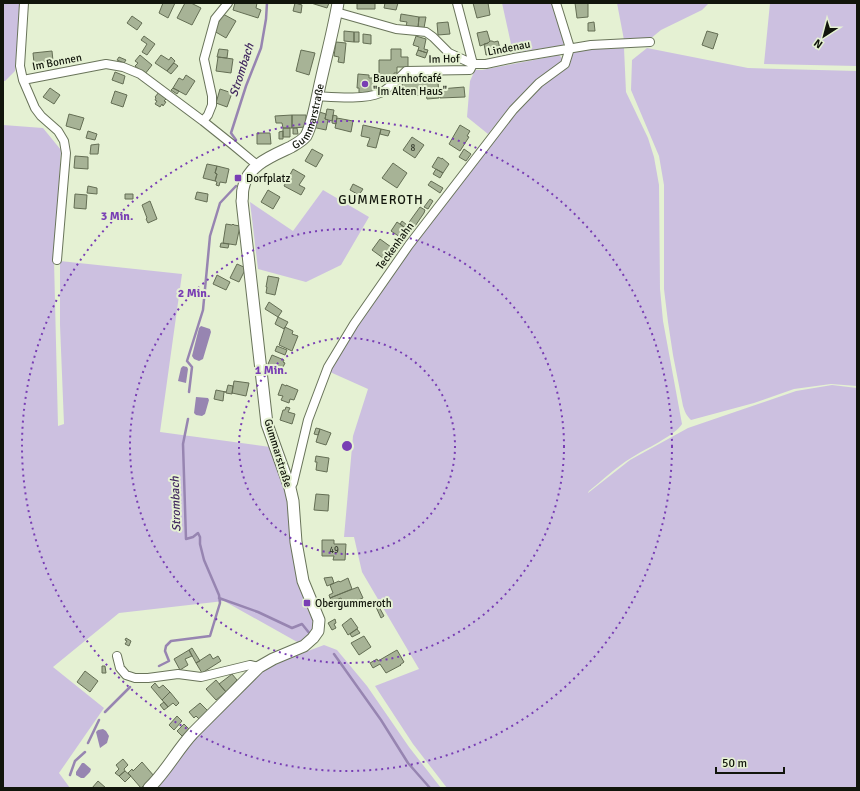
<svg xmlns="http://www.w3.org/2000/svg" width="860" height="791" font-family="Signika,sans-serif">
<rect width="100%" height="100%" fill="#e5f1d3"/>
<path fill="#ccc0e0" d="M3,3H21L15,71L5,81H3Z
M502,3H553L564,45L513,53Z
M617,3H709L702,10L661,30L650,39L624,40Z
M770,3H857V66L764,64Z
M624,48L626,92L648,138L654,157L659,185L660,289L663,321L682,424C676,435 643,450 631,458C616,467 603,480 589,491L588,493L630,460L688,428L796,391L832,385L857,388V788H447L413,744L375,686L419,669L362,572L354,537H344L353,436L368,389L330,372L356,326L411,248L515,111L541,86L569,67L573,51L592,49Z
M647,48L748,68L857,71V386L831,384L794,389L754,403L691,420C686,415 685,412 683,406L673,355L668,322L664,289V185L659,156L631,90L632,60Z
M559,55L562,58V62L535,81L510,107L488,134L467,117L470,81L475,70H482Z
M3,125L43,128L61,150L54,260L58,426L64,424L60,325V261L182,274L160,432L270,447L287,497L291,539L299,585L314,619L311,633L299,643L224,601L119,613L53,667L104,708L59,773L70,788H3Z
M323,190L369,217L341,265L306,282L258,269L250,202L293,231Z
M324,645L337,650L367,686L409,747L441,788H155L197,736L258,673L271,665Z"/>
<path fill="#9785b1" d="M201,326L210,329L211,332L203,359L199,361L194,359L192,356L199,328Z
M183,366L187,367L188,369L186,383L178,381L181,368Z
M196,397L208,398L209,400L205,414L202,416L196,415L194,413Z
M103,729L106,731L109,736L107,743L100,748L96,732L98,730Z
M82,763H84L91,769L90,772L84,778H81L76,775V772Z"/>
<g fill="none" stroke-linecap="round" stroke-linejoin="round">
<path stroke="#9785b1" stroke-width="2.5" d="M236,140L231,133L246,86L261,48L266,19L267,3
M189,392L192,367L187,361L203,310L210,236L220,203L236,186
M219,598L258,612L292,628L302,624L310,634
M334,654L381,720L408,763L430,788
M159,666L169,661L165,651L166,646L171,641L210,636L220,603L219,595L204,560L200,544V537L198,533L193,537L186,539L183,444L188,419
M105,712L130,687
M88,743L99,720
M70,775L75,761L85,752"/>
</g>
<path fill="#a7b396" stroke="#646e54" d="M163,3H175L168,18L159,13Z
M185,3H191L201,8L192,25L177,18Z
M235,3H257L256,8L261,10L258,18L233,10Z
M295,3L302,5L301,13L293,11Z
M311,3H329L327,8Z
M357,3H375V9H357Z
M385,3H398L396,10L384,8Z
M473,3H488L490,15L477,18Z
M575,3H588V17L577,18Z
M223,14L236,21L226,38L214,31Z
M401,14L419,17L418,28L406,26L407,22L400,21Z
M132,16L142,23L137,30L127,23Z
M419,17H426L424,28H418Z
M448,22L450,34L438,35L437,23Z
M594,22L595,31H588V23Z
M344,31L354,32V42L344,41Z
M487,31L490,41L488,43L480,46L477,33Z
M707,31L718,34L713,49L702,45Z
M354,32H359V42H354Z
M363,34L371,35V44L363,43Z
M144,36L155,44L147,55L142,52L147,44L141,40Z
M416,36L426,39L424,49L428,50L427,53L418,50L419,47L413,45Z
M490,41H492L494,42L498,41L501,52L486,55L484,44L488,43Z
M336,42L346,43L344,63L338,62L339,57L334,56Z
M219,49L228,50L227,58L217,57Z
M391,49H401V57H408V67H397V73H394V79H390L391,81H384L381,79H379V60H391Z
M301,50L315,53L309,75L296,71Z
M418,50L427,53L425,58L416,55Z
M52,51L53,61L34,63L33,53Z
M140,55L152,65L145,74L135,66L138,63L135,61Z
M161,55L169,60L171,57L175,61L167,71L155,63Z
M119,57L126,60L124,63L117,60Z
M218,57L233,59L231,73L216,71Z
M174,63L178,66L171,74L167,71Z
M115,72L125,76L123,84L112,80Z
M408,73H416V77H426V82L438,81L439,98L427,99L426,95L403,96L402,82L406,81V77H408Z
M358,74L369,75V78H375V89H374V91L366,93H359V88H357Z
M186,75L195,81L186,95L173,88L179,78L183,80Z
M464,87L465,97L440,98V89Z
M50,88L60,95L54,104L43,97Z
M173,88L179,91L177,94L171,90Z
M220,89L232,93L227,107L216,103Z
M115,91L127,95L123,107L111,103Z
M159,92L167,98L164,101L166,102L163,106L162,104L160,107L155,104L157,101L155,100L156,98L155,97Z
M327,109L334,110L332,121L325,119Z
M316,111L326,114L325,119L328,120L326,130L312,127Z
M69,114L84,118L80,130L66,126Z
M292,115H306V127L292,128Z
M292,115V128H283L282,123H276L275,116Z
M333,115L337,116L336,124L332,123Z
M337,118L353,121L351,132L335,128Z
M363,125L381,129L376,148L367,146L370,138L361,136Z
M460,125L470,131L467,136L469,137L460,151L449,144Z
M283,128H290V137H283Z
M293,128H297L298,134H293Z
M381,129L390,131L388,136L380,134Z
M88,131L97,134L95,140L86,138Z
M283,131V139H279V132Z
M257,133H270L271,144H257Z
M412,137L424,145L415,158L403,150Z
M99,144L98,154H90L91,145Z
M312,149L323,155L316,167L305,161Z
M464,149L471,154L466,161L459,157Z
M75,156L88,157V169L74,168Z
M438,157L442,159V158L449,164L443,173L432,167Z
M393,163L407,173L397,188L382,178Z
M207,164L217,166L215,173L217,174L215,181L203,178Z
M217,166L229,169L226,183L220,182L219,186L216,185L217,182L215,181L217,174L215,173Z
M293,169L305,176L299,185L305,188L301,195L284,186Z
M436,169L443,173L440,178L433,174Z
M431,181L443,188L440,193L428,185Z
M353,184L363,189L359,195L350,190Z
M88,186L97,188V194L87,193Z
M268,190L280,197L273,209L261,202Z
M197,192L208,194L207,202L195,199Z
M75,194L87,195L86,209L74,208Z
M125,194H133V199H125Z
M430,199L433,201L428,209L424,207Z
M150,201L157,219L148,223L146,219L147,218L142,205Z
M420,207L425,210L424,213L411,232L400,224L402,221L407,225Z
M397,222L411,232L407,236L406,235L403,239L391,231Z
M226,224L232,225L233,224L234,225L240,226L236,245L223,243Z
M380,239L391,247L383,258L372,250Z
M221,243L229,244L228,248L220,247Z
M237,264L246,268L239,282L230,278Z
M217,275L230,282L226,290L213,284Z
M268,276L279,278L275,295L266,293L267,287H266Z
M269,302L282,311L278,317L265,309Z
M278,317L288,322L284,329L275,324Z
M285,327L293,331L292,334L298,336L292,351L279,345Z
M277,346L287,350L285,355L275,351Z
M272,355L284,360L283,362L285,363L283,367L282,366L281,369L268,364Z
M234,381L249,383L246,396L232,393Z
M282,384L286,386V385L298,390L294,400L290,399L289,403L281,400L283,396L278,395Z
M228,385L233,386L232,394L226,393Z
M216,390L226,392H224L223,401L214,399Z
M286,407L290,408L288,412L295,414L292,424L280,420L283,410H285Z
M316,428L320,429L318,435L314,434Z
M320,429L331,433L326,445L316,442Z
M316,456L329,458L327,472L316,470L317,462H315Z
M316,494L329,495L328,511L314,510Z
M322,540H334V544H346L345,560H333L334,556H322Z
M332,577L334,583L327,586L324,578Z
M348,578L352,589L330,598L329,595L333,593L330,585L339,581L340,582Z
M358,587L363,598L353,602L354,603L345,607L341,598L336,600L337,602L333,603L330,598Z
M378,605L384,616L381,618L376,607Z
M351,618L358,628L348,635L342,625Z
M335,619L336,623L334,624L336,628L332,630L328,623Z
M357,629L360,633L352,637L350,634Z
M364,636L371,647L359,655L351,643Z
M126,638L131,641L129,646L125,644L127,641L125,640Z
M192,648L200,661L196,663L189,650Z
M189,650L192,656L185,659L188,665L180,670L174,659Z
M397,650L404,662L400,665H401L386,673L380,664L373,668L370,663L377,659L378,661Z
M210,654L213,659L218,656L221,661L202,673L196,663Z
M102,666H105L106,673H102Z
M85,671L98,681L90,692L77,682Z
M232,674L237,680L226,692L219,684Z
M216,680L226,692L216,700L206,689Z
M155,683L159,688L163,685L170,692L162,700L151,687Z
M170,692L179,703L176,706L173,703L168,707L162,700Z
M164,702L168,707L164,710L160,705Z
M200,703L208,711L199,719L196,716L194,718L189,712Z
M177,716L182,721L174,730L169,725Z
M184,724L189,729L182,736L177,731Z
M123,759L128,765L124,769L125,771L119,776L115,773L119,769L116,765Z
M142,762L154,776L141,788L128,773L132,769L133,771Z
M125,771L131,776L125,782L119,776Z
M98,781L106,788H92Z"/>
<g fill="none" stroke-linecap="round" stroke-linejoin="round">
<defs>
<path id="minor" d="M24,3L20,66L23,80L35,108L41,116L58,131L64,141L66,153L57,260
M336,12L396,29L417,31L426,32L433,37L449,53L473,64H486L514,58L591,45L650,42
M23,80L106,64L123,67L140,74L203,121L233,145L257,165
M317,96C334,97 364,100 380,93C390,88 398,79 406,71L470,70L473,64L457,3
M203,121L208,115L212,105V96L204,59L215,19L228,3
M290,488L293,483L308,420L328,367L354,324L409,245L513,110L539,83L565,64L570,48L556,3
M117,656L120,668L126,675L135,678H148L178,674L201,677L250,665L259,667"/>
<g id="tertiary">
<path id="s1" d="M149,788C166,772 177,750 193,733L259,667L273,659L304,646L313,638L318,631L319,620L303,581L296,542L293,501L290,488L267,424L242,201C243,197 242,193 243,189C247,165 272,156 291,147C296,144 302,141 306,136C312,125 316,103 319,89C325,61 333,32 338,3"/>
</g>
</defs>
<use href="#minor" stroke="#69745a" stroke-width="10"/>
<use href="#tertiary" stroke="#69745a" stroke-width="13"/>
<use href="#minor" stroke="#fff" stroke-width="8"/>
<use href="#tertiary" stroke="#fff" stroke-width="11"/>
</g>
<g fill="none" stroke="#793eb4" stroke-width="2" stroke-dasharray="2 4">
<circle cx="347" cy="446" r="108"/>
<circle cx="347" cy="446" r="217"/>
<circle cx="347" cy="446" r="325"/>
</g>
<g fill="#793eb4" stroke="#e5f1d3" stroke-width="1.5">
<circle cx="365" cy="84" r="4"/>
<rect x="234" y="174" width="8" height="8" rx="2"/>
<rect x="303" y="599" width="8" height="8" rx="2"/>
</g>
<g text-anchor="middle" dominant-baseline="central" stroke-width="4" stroke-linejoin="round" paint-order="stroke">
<g font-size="9" fill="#363c2e">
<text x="413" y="148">8</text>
<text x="334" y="550">49</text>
</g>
<g font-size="11" fill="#11150b" stroke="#e5f1d3">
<text transform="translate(509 48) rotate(-11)">Lindenau</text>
<text transform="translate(444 59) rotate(-1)">Im Hof</text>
<text transform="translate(57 62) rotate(-11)">Im Bonnen</text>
<text stroke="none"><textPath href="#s1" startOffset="790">Gummarstraße</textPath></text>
<text transform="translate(395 246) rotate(-54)">Teckenhahn</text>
<text transform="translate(278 453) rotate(73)">Gummarstraße</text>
</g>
<g font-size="11" fill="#11150b" stroke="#e5f1d3" text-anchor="start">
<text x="373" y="78">Bauernhofcafé<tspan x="373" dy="13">"Im Alten Haus"</tspan></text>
<text x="246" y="178">Dorfplatz</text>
<text x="315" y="603">Obergummeroth</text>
</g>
<g font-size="12" font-style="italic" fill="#40265e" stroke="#e5f1d3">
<text transform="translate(242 70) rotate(-72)">Strombach</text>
<text transform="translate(176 504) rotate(-92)">Strombach</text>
</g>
<g font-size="13" letter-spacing="1" fill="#11150b" stroke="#e5f1d3">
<text x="381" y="200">GUMMEROTH</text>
</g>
</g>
<circle cx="347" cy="446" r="6" fill="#793eb4" stroke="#e5f1d3" stroke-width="2"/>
<g font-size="12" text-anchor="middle" font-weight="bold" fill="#793eb4" stroke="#e5f1d3" stroke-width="4" stroke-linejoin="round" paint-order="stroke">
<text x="117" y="220">3 Min.</text>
<text x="194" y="297">2 Min.</text>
<text x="271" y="374">1 Min.</text>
</g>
<rect width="860" height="791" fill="none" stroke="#11150b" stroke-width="8"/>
<g transform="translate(824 36) rotate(216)" stroke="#e5f1d3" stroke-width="3" paint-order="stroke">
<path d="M0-3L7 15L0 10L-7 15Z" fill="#11150b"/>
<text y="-6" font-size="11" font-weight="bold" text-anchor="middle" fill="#11150b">N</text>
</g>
<path d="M716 767v6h68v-6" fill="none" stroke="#11150b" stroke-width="2"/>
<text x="722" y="767" font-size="12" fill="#11150b" stroke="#e5f1d3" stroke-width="3" paint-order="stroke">50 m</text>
</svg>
